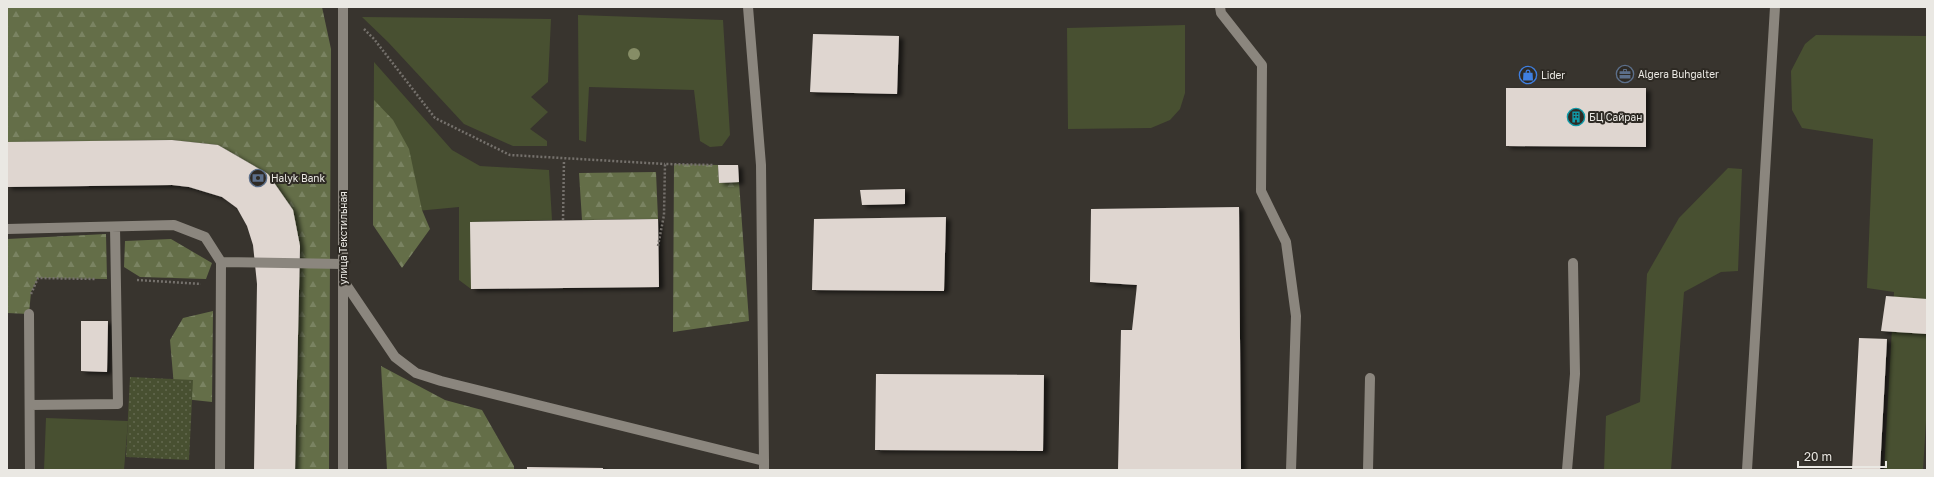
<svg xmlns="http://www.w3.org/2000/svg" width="1934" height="477" font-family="'Golos Text',sans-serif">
<defs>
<pattern id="forest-firs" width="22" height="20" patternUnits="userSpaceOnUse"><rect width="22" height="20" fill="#646e48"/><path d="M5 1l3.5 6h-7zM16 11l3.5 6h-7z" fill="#7a8362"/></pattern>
<pattern id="park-dots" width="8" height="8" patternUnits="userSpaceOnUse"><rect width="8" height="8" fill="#485031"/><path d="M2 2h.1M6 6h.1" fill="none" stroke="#63694f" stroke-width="1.8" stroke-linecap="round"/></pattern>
<filter id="shadow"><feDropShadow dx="4.5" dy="2.5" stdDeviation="2" flood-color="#0009"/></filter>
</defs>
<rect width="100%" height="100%" fill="#38342e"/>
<path fill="#485031" d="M578,15L723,20L730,135L722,146L710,147L700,141L694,90L589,87L586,142L579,140Z
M362,17L551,19L548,82L531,97L548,112L530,129L547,141V146H513L464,124L388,42Z
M1185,25V93L1180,109L1170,120L1151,128L1068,129L1067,28Z
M1816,35L1927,36V405L1923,470H1884L1894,292L1867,288L1873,139L1802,128L1792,110L1791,71L1805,44Z
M374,62L452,150L480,166L549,170L552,220L471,222V289L459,280V207L385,214L373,225Z
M1728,168L1742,169L1738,271L1721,272L1684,292L1671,470H1604L1606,416L1640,402L1647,274L1679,218Z
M46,418L128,421L124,470H44Z"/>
<path fill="url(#forest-firs)" d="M7,7H322L331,49L329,470H295L300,246L292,209L268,174L218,145L172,140L7,142Z
M374,100L393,120L409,149L422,210L430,229L402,268L373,225Z
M674,164L718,165L719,183L739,182L749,321L673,332Z
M656,172L658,219L582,220L579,173Z
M106,234L107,279L38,278L31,292L29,314L7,313V239Z
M171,239L212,263L206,279L140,277L124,267L125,241Z
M213,311L212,402L175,398L170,340L183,318Z
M381,366L445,400L482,410L514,466V470H387Z"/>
<path fill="url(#park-dots)" d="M130,377L193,380L189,460L126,457Z"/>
<path fill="#dfd6d0" filter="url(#shadow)" d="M813,34L899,36L897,94L810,92Z
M1506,88H1646V147L1506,146Z
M172,140L218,145L268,174L293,210L300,246L295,470H254L257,284L253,245L247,226L237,208L222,197L189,187L172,185L7,187V142Z
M718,165H738L739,182L719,183Z
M905,189V204L862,205L860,190Z
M1239,207L1241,470H1118L1121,330H1132L1137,285L1090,282L1091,209Z
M946,217L944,291L812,290L814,219Z
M658,219L659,287L471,289L470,222Z
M1886,296L1927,299V334L1881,331Z
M81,321H108L107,372L81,371Z
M1859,338L1887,339L1880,470H1852Z
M876,374L1044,375L1043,451L875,450Z
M527,467L603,468V470H527Z"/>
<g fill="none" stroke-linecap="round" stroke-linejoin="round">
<path stroke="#75716c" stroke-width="2.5" stroke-dasharray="2 2" stroke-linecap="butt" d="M364,29L374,39L435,118L510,155L665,164
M563,220L564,160
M658,246L664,215L665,164L713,165
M137,280L201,284
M31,294L38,278L96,279"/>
<path stroke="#8b867e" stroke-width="10" d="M748,7L761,165L764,461
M1220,7L1221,13L1262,65L1261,191L1286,242L1296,316L1291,470
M7,229L174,225L205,237L221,262L220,470
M221,262L343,264
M343,280L395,357L416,373L441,381L764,461V470
M29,314L30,470
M30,405L118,404L115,227
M343,470V7
M1368,470L1370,378
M1567,470L1575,374L1573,263
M1747,470L1775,7"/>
</g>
<circle fill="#868d66" cx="634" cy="54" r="6"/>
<defs>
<symbol id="office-ring" viewBox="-11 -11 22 22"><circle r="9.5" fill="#2e2a24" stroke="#5c6f8a" stroke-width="1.5"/><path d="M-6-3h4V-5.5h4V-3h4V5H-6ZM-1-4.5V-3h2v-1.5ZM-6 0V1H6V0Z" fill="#5c6f8a"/></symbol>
<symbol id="shop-ring" viewBox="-11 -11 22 22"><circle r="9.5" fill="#2e2a24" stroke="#3f7fe0" stroke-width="1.5"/><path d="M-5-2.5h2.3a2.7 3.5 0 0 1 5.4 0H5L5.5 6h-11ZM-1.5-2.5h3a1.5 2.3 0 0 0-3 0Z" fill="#3f7fe0"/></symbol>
<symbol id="building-ring" viewBox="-11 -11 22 22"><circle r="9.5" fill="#2e2a24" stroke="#0f9aa8" stroke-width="1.5"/><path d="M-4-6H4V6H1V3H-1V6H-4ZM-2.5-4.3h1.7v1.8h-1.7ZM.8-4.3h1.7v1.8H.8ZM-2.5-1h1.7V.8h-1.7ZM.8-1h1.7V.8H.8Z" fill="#0f9aa8"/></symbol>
<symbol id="bank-ring" viewBox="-11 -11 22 22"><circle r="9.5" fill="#2e2a24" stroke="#5c6f8a" stroke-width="1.5"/><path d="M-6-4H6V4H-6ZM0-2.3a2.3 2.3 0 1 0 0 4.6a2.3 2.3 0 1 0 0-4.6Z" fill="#5c6f8a"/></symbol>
</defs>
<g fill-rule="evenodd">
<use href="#office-ring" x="1615" y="64" width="20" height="20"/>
<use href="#shop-ring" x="1518" y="65" width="20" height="20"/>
<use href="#building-ring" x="1566" y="107" width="20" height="20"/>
<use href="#bank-ring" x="248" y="168" width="20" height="20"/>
</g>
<g text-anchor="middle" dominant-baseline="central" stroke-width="4" stroke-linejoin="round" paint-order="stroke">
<g font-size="10" fill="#eae8e3" stroke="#2e2a24" text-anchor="start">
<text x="1638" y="74">Algera Buhgalter</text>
<text x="1541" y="75">Lider</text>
<text x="1589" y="117">БЦ Сайран</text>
<text x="271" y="178">Halyk Bank</text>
</g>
<g font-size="10" fill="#eae8e3" stroke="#2e2a24">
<text transform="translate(343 238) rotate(-90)">улица Текстильная</text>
</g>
</g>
<rect width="1934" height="477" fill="none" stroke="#eae8e3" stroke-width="16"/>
<path d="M1798 461v6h88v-6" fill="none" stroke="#eae8e3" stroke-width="2"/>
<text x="1804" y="461" font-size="12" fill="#eae8e3" stroke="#2e2a24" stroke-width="3" paint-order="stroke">20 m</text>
</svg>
